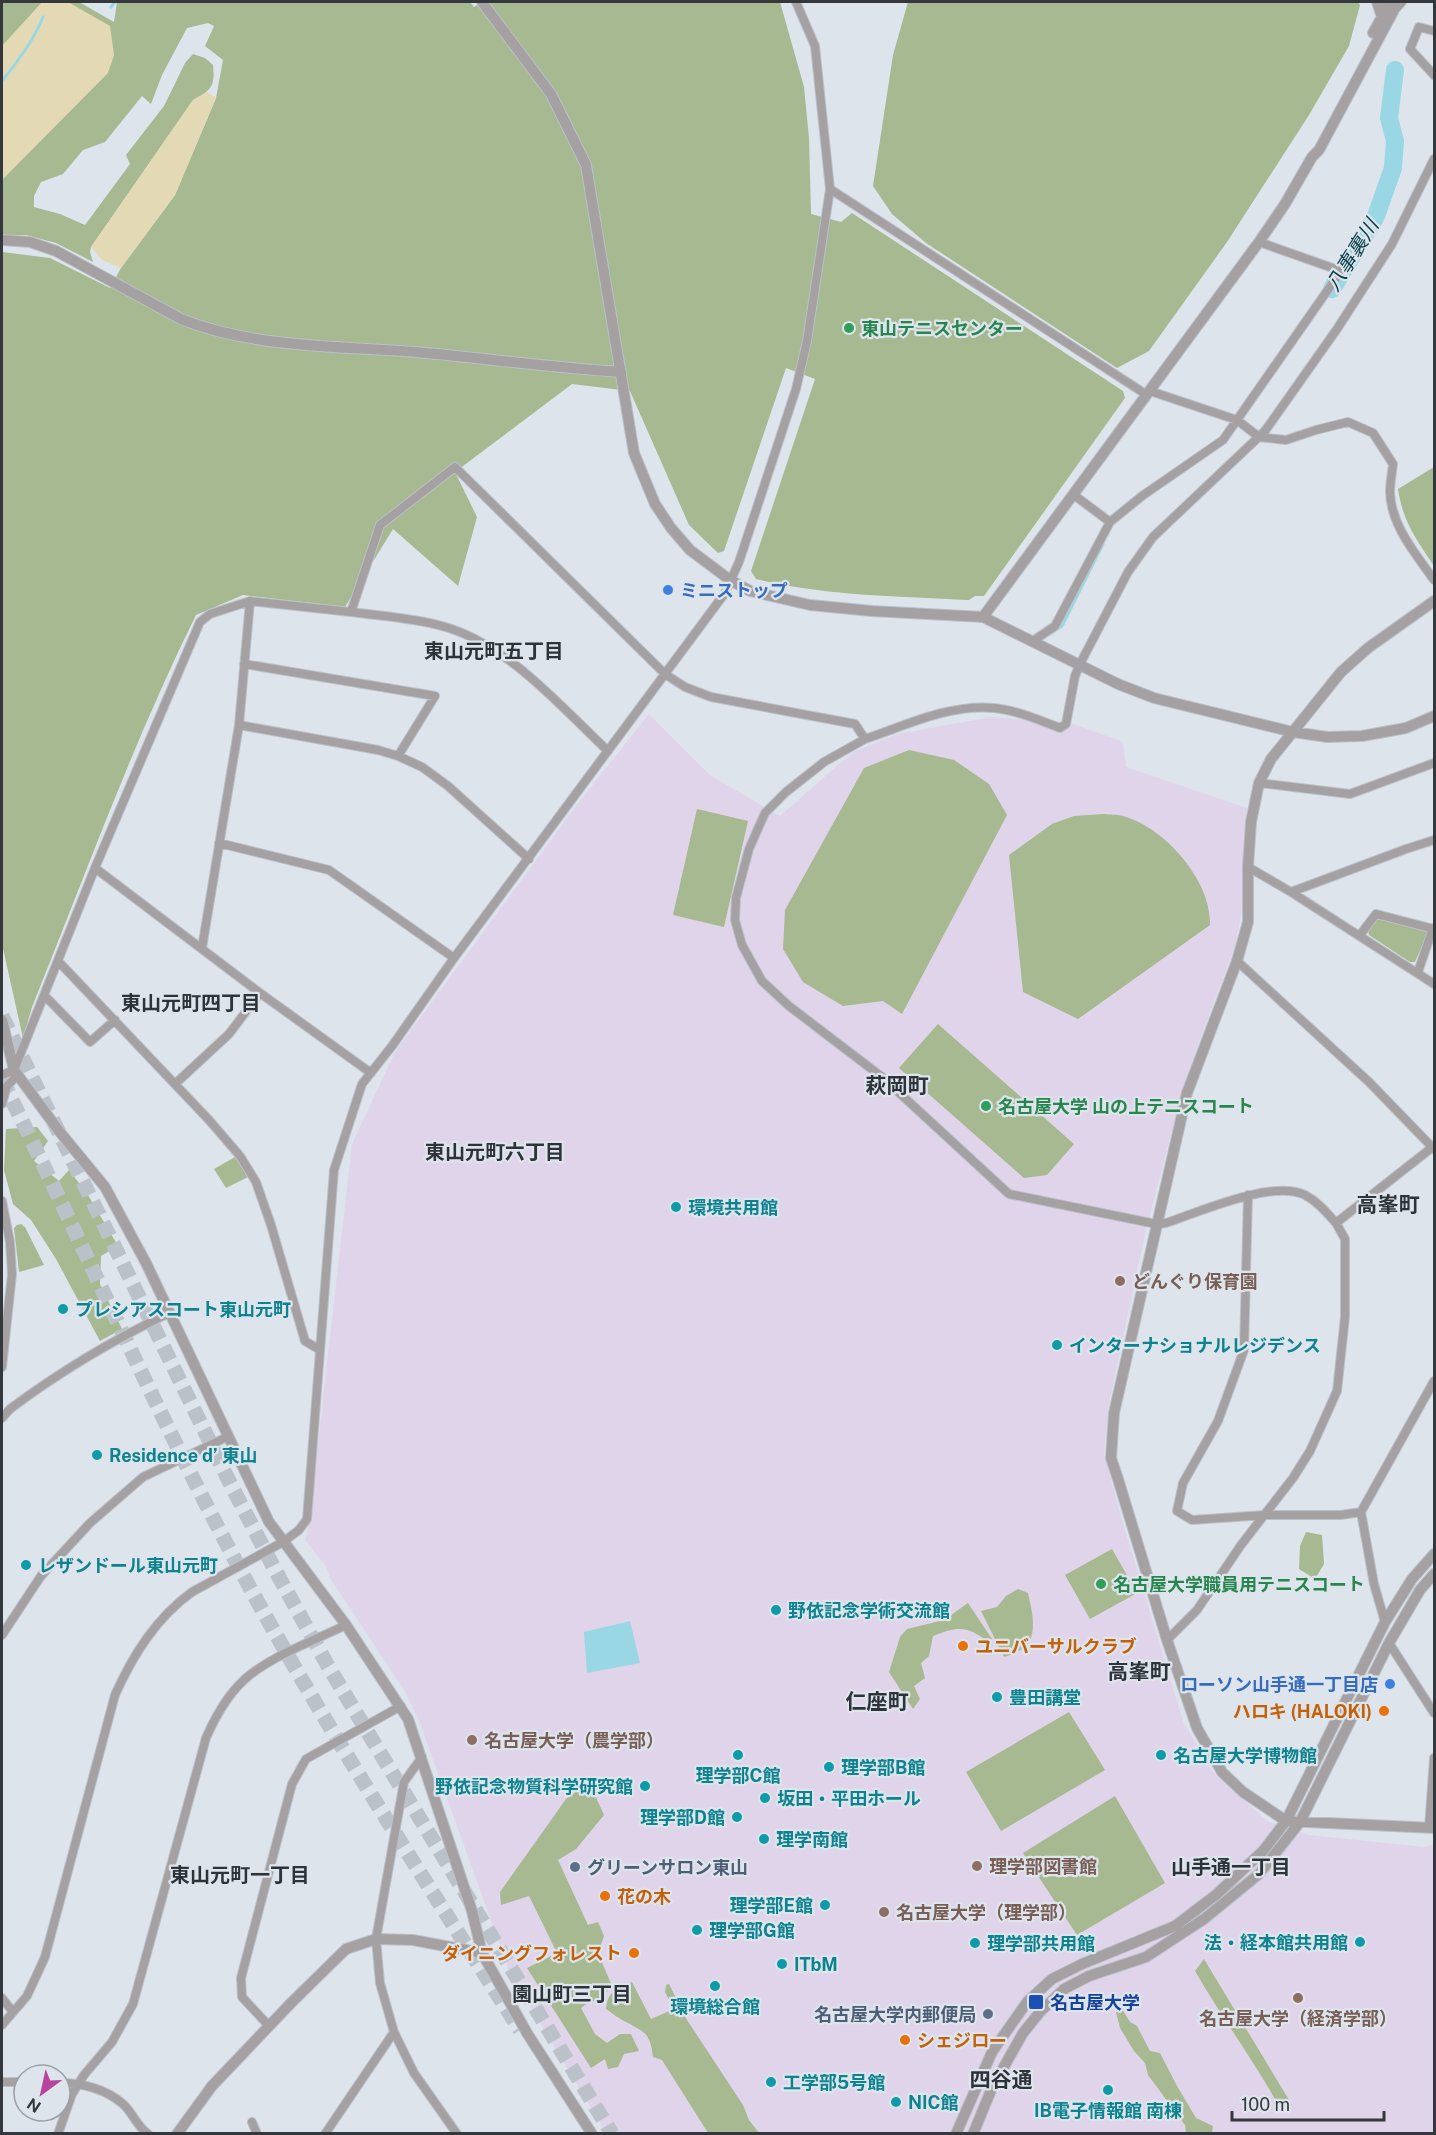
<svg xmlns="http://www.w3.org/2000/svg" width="1436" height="2135" font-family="'Public Sans','Noto Sans JP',sans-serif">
<rect width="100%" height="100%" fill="#dde4ec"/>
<path fill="#dfd4e9" d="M649,714L710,775L780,816L853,752L897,734L992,717L1068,722L1123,742L1126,767L1247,808L1241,916L1235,946L1186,1077L1146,1230L1108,1408L1104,1454L1122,1520L1184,1724L1213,1772L1267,1821L1309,1835L1424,1847L1434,1845V2133H606L510,1973L418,1718L403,1688L330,1578L326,1566L305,1540L308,1531L352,1144L395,1052L576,806Z"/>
<path fill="#a6b990" d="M2,2H79L114,22L117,2H470L474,7L483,2H780L804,87L809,138L811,214L841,222L852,213L1123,391L1125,398L984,596H975L969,600C898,596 826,596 756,579L751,571L815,379L786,368L724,551L718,553L689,525L630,391L572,384L455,472L477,517L458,586L393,529L345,607L243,595L196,615C133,742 85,876 32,1007L23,1038L2,944V252L50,258L110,288L121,268L175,195L216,98L223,60L205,46L214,26L208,23L187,28L162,75L151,104L142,96L105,142L83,150L63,174L41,182L34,196V207L60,214L85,225L130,164L126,155L164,106L185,63L193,54L205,58L213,65C215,86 212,90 193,100L91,247L90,252L93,262L56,243L26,235H2Z
M908,2H1358L1360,5L1349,46L1309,115L1227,242L1149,351L1117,368L926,243L892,214L873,186L893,55Z
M1434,467V566C1416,539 1403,522 1398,489Z
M909,750L954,760L989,784L1007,815L902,1014L883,1001L843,1006L803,982L783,949L785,910L864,768Z
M697,809L748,821L724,927L673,915Z
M1103,814C1110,815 1119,814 1126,817C1166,829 1212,882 1210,925L1078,1019L1023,992L1009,855L1052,824L1074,816Z
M1380,918L1429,930L1415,962H1410L1369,935L1368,931L1376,920Z
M938,1024L1074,1144L1047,1175L1024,1178L899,1068Z
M37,1127L48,1141L34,1161L59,1181L69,1170L88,1195L118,1246L101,1256L100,1284L122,1329L100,1341L56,1259L31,1220L13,1204L4,1170L6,1129Z
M235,1157L248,1177L226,1188L214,1169Z
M21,1224L25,1227L44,1265L19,1272L14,1228L17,1225Z
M1306,1532L1322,1535L1324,1564L1315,1579L1299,1569L1300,1546Z
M1112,1549L1137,1593L1090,1619L1065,1575Z
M1018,1589L1028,1593C1031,1608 1037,1627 1029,1642C1025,1650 1012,1654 1004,1657L981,1611L997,1607L1006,1596Z
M968,1603L992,1639L987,1641C966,1625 957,1627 933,1636L929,1656L921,1663L925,1678L914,1686L920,1699L913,1709L889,1672L900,1637L907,1629L944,1620Z
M1069,1712L1105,1770L1001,1831L966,1772Z
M589,1782L604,1815L576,1849L558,1860L588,1925L598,1922L604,1936L598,1953L612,1986L599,2000L589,2002L581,2008L595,2034L607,2043L620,2034H631L639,2051L624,2054L618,2067L608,2069L605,2059L591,2068L527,1968L557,1953L529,1896L501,1905L500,1892L566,1799Z
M1115,1796L1165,1883L1077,1935L1023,1853Z
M1204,1959L1292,2105L1283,2113C1256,2064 1223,2019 1195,1971Z
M632,1982L651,2019L674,2009L665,1992L666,1985L669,1984L687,2020L743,2105L749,2120L759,2133H708L662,2060L653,2057C650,2033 646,2033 626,2022C619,2019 612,2013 606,2009C608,1990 617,1989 632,1982Z
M1122,2009L1130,2022L1137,2026L1150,2051L1160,2053L1177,2086L1196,2118L1213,2126L1212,2133H1186L1185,2125L1148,2075L1145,2063L1134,2051L1120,2028L1116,2012Z"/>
<path fill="#e3dab5" d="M42,2H68L110,26L114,55L108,73L2,180V46Z
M207,92L216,98L175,195L121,268L102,260L91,247L193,100Z"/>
<path fill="#9ad7e4" d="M630,1621L640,1663L587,1673L584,1632Z"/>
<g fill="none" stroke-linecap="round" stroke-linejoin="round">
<path stroke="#9ad7e4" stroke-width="3" d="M111,7L115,2
M2,81C18,61 33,41 43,17
M1050,634L1062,626L1103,544"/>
<path stroke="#9ad7e4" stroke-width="18" d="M1332,289L1376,216L1393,168L1395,141L1389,118L1395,70"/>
<path stroke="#bbc1c9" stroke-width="15" stroke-dasharray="15 8" stroke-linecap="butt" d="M2,1016L229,1481L274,1568L328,1666L391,1771L612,2134
M2,1080C85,1247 159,1420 248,1584C331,1737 427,1883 520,2030"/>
<defs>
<path id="minor" d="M1379,4L1385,10L1393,12L1402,2
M1434,31L1419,27L1410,49L1434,75
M830,189L1147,395
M1150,391L1237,420L1259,437L1286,440L1316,430L1348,422L1373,433L1393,464C1392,473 1390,483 1390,492C1391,526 1416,554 1434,580
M1110,522L1142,496L1223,440L1341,271L1259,242
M351,612C380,616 414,618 442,626C508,644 559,705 608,751
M1033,641L1055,626L1110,522L1074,495
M244,664L435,696L398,756
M239,725L378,750L398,756L422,767L448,786L529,859
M865,739C907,725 949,704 994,708C1016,710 1039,720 1060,728L1066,724L1075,676L1080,664L1128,572L1153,537L1265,431L1337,329L1392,244L1434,159
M1259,783L1350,794L1434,763
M219,843L329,870L454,958
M1248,867L1291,892L1406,849L1434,840
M95,868L260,993L371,1073
M1291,892L1434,984
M1360,935L1376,914L1434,929
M202,948L239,725L250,601
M58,961L209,1120L240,1156L256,1182L271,1225L305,1341L320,1350
M1237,961L1369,1082L1434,1149
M1418,972L1433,928
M44,995L90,1042L115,1020
M2,1075L14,1070L95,868L200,622L210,614L250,601L351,612L380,525L455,467L665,674L685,687L711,697L855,724L865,739L824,762L786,792L765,813L749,849L736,898L735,920L742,945L762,981L789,1006L882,1077L1009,1194L1156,1224L1166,1223C1199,1212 1273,1179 1305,1195C1318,1202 1326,1212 1336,1223L1434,1146
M175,1084L229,1034L260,993
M2,1104L7,1086L18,1075
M1248,1195L1244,1350L1218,1421L1183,1483L1177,1511L1192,1520L1265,1515H1341L1361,1512L1374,1584L1385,1622
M2,1201L10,1242L12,1274L2,1367
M2,1418L10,1409C62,1370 111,1341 169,1313
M1361,1512L1434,1381
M2,1635L41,1576L90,1523L143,1477L227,1437
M1167,1640L1197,1610L1241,1545L1293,1478L1310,1451L1337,1391L1345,1317V1239L1336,1223
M1389,1643L1434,1713
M422,1757L404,1782L376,1939L380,1983L394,2032L414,2073L457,2134
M1429,1828L1434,1758
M2,1998L13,2012
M2,2025L27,1996L45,1957L115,1695C133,1655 156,1618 192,1592L283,1542L299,1530L307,1519L334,1170L362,1084L392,1046L454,958L725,593L739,562L796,389L807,341L830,189L815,46L796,2
M269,2026L242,1997L241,1978L292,1784L306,1759L401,1706
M2,2082H24
M60,2083C82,2083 106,2089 123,2104C133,2113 136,2125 148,2134
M252,2122L257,2134
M58,2134L72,2094L84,2075L112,2042L133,2004L206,1738C216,1715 230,1690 251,1674C279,1653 315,1640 346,1625
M325,2134L394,2032"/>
<path id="tertiary" d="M482,2L551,94L586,165L634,453L655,504L671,528L690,550L730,580L750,591L810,605L872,611L983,617L1118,684L1154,698L1293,732L1327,737L1362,736L1406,728L1434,716
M1373,33L1382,17L1377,2
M2,240L30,242L56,251L181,319C252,348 340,346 416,352C484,358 553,368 621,372
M1434,601L1368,648L1341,672L1271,759L1259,783L1251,822L1248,867V922L1237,961L1187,1093L1114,1413L1111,1458L1118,1479L1167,1640L1197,1728L1222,1772L1243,1792L1286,1821L1434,1828
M983,617L1259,242L1285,204L1312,157L1319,150L1393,12L1389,2
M2,1020L14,1070L59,1131L105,1187L146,1263L269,1522L346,1625L408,1719L472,1911L482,1953L527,2033L592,2134
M177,2134L212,2086L291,2003L346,1949L376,1939L413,1940L482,1953
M956,2134L992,2052L1027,2002L1052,1979L1082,1964L1175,1926L1217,1894L1263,1851L1286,1821L1385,1622L1412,1579L1434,1554
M973,2134L992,2088L1023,2033L1040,2012L1064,1989L1089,1976L1146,1957L1204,1919L1259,1874L1300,1822L1389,1643L1420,1590L1434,1574"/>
</defs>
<use href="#minor" stroke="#bbc1c9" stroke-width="10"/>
<use href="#tertiary" stroke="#bbc1c9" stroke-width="12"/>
<use href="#minor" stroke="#a5a0a1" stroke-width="8"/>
<use href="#tertiary" stroke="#a5a0a1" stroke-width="10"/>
</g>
<g fill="#2e9e5b" stroke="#dde4ec" stroke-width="2">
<circle cx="849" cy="328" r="6"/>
<circle cx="986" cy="1106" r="6"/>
<circle cx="1101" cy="1584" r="6"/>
</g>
<g fill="#3f7fe0" stroke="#dde4ec" stroke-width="2">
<circle cx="668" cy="590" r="6"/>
<circle cx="1390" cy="1684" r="6"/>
</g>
<g fill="#0f9aa8" stroke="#dde4ec" stroke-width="2">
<circle cx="676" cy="1207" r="6"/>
<circle cx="63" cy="1309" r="6"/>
<circle cx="1057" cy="1345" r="6"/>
<circle cx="97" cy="1455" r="6"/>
<circle cx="26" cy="1565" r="6"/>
<circle cx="776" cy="1610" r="6"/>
<circle cx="997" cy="1697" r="6"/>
<circle cx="738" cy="1755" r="6"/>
<circle cx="1161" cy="1755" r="6"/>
<circle cx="829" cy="1767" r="6"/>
<circle cx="645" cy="1786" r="6"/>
<circle cx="765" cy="1798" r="6"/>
<circle cx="737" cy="1817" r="6"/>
<circle cx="764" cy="1839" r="6"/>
<circle cx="825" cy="1905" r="6"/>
<circle cx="697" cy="1930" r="6"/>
<circle cx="1360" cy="1942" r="6"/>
<circle cx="975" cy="1943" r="6"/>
<circle cx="782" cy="1964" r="6"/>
<circle cx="715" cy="1986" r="6"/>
<circle cx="771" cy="2082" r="6"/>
<circle cx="1108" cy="2090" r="6"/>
<circle cx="896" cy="2102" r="6"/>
</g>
<g fill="#8d6e63" stroke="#dde4ec" stroke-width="2">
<circle cx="1120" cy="1281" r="6"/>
<circle cx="472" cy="1740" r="6"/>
<circle cx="977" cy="1866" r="6"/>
<circle cx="884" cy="1912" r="6"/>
<circle cx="1298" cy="1998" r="6"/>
</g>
<g fill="#e8710a" stroke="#dde4ec" stroke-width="2">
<circle cx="963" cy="1646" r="6"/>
<circle cx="1384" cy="1711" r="6"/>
<circle cx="605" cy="1896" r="6"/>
<circle cx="634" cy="1953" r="6"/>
<circle cx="905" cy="2040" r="6"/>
</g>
<g fill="#5c6f8a" stroke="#dde4ec" stroke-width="2">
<circle cx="575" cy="1867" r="6"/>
<circle cx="988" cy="2014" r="6"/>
</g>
<rect fill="#1a4fb4" stroke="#dde4ec" stroke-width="2" x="1028" y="1994" width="16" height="16" rx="3"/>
<g text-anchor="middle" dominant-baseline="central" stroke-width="4.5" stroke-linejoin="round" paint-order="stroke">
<g font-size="18" font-weight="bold" fill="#27864d" stroke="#dde4ec" text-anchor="start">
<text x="861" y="328">東山テニスセンター</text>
<text x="998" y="1106">名古屋大学 山の上テニスコート</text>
<text x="1113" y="1584">名古屋大学職員用テニスコート</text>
</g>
<g font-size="18" font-weight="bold" fill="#366cbe" stroke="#dde4ec" text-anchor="start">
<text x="680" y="590">ミニストップ</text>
<text x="1378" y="1684" text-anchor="end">ローソン山手通一丁目店</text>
</g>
<g font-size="18" font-weight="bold" fill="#0d838f" stroke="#dde4ec" text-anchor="start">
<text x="688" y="1207">環境共用館</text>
<text x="75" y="1309">プレシアスコート東山元町</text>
<text x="1069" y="1345">インターナショナルレジデンス</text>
<text x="109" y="1455">Residence d’ 東山</text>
<text x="38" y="1565">レザンドール東山元町</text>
<text x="788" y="1610">野依記念学術交流館</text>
<text x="1009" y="1697">豊田講堂</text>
<text x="1173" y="1755">名古屋大学博物館</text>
<text x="841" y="1767">理学部B館</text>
<text x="738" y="1775" text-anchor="middle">理学部C館</text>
<text x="633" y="1786" text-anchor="end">野依記念物質科学研究館</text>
<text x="777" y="1798">坂田・平田ホール</text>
<text x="725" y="1817" text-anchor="end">理学部D館</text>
<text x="776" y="1839">理学南館</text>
<text x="813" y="1905" text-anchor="end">理学部E館</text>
<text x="709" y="1930">理学部G館</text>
<text x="1348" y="1942" text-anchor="end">法・経本館共用館</text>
<text x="987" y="1943">理学部共用館</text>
<text x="794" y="1964">ITbM</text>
<text x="715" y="2006" text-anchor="middle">環境総合館</text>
<text x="783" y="2082">工学部5号館</text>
<text x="908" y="2102">NIC館</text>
<text x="1108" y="2110" text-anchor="middle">IB電子情報館 南棟</text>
</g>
<g font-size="18" font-weight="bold" fill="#785e54" stroke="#dde4ec" text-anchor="start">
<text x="1132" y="1281">どんぐり保育園</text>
<text x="484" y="1740">名古屋大学（農学部）</text>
<text x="989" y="1866">理学部図書館</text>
<text x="896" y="1912">名古屋大学（理学部）</text>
<text x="1298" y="2018" text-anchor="middle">名古屋大学（経済学部）</text>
</g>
<g font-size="18" font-weight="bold" fill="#c56008" stroke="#dde4ec" text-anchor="start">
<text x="975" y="1646">ユニバーサルクラブ</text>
<text x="1372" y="1711" text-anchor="end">ハロキ (HALOKI)</text>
<text x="617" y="1896">花の木</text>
<text x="622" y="1953" text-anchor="end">ダイニングフォレスト</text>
<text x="917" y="2040">シェジロー</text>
</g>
<g font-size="18" font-weight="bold" fill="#4e5e75" stroke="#dde4ec" text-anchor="start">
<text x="587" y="1867">グリーンサロン東山</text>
<text x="976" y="2014" text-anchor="end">名古屋大学内郵便局</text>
</g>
<g font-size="18" font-weight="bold" fill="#164399" stroke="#dde4ec" text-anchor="start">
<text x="1050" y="2002">名古屋大学</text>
</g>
<g font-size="20" font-style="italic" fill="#09414b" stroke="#dde4ec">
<text transform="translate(1352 255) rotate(-58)">八事裏川</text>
</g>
<g font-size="20" font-weight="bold" fill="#2d3339" stroke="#dde4ec">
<text x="494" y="651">東山元町五丁目</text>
<text x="191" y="1003">東山元町四丁目</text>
<text x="495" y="1152">東山元町六丁目</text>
<text x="1231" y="1867">山手通一丁目</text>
<text x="240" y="1875">東山元町一丁目</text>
<text x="572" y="1994">園山町三丁目</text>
</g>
<g font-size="21" font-weight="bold" fill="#2d3339" stroke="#dde4ec">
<text x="897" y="1085">萩岡町</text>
<text x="1388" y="1204">高峯町</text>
<text x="1139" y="1671">高峯町</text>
<text x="877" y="1701">仁座町</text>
<text x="1001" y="2079">四谷通</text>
</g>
</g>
<rect width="1436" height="2135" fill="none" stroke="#34373b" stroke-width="6"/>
<g transform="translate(42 2093) rotate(213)"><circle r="28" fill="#dde4ec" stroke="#999fa5" stroke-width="1.5"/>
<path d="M0-4.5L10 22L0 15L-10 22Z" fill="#b8449e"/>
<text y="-9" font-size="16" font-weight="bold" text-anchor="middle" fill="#34373b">N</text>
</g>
<path d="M1232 2111v9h152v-9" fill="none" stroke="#34373b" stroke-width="3"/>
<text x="1241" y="2111" font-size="18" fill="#34373b" stroke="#dde4ec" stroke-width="4.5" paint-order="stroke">100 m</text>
</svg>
